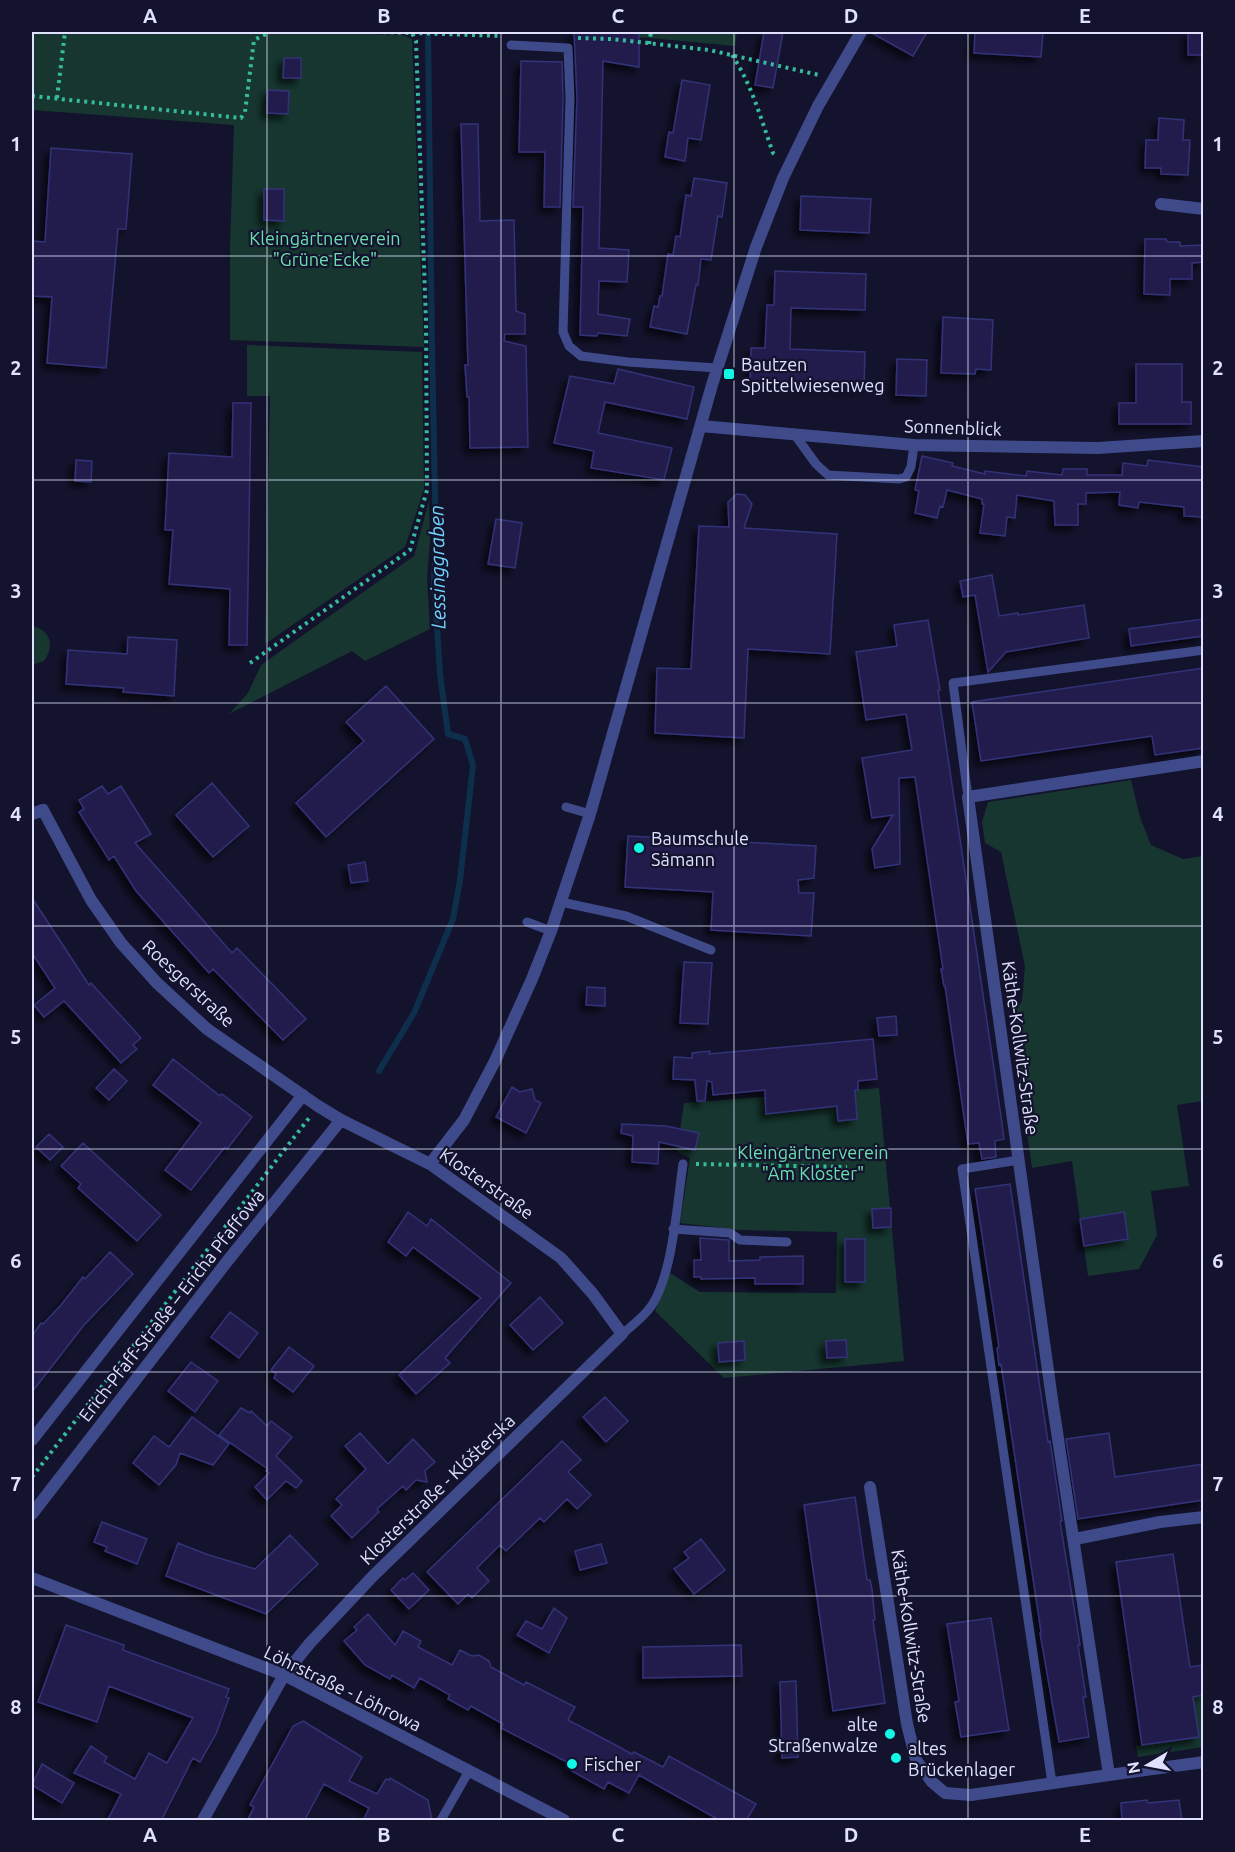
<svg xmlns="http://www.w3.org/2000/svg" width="1235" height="1852" font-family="Ubuntu,sans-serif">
<defs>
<filter id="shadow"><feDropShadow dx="-5.5" dy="5.5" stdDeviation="3" flood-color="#0009"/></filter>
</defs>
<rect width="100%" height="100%" fill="#13132d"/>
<path fill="#16362f" d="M32,32H304L403,35L412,39L424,347L230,340V246L234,125L32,110Z
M555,32H737L735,46L650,38Z
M247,345L422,352L424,489L405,547L265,644L270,396H247Z
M429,501L430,541L427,578L430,629L365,661L352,651L229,714L248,693L261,665L414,556Z
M32,626C51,630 55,646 44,661L32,665Z
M1131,780L1140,817L1151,845L1183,859L1203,856V1101L1177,1105L1189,1186L1151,1191L1157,1235L1139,1269L1088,1276L1084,1246L1128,1239L1124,1212L1080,1219L1072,1161L1032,1168L1011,1017L1022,1001L1025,966L1001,852L985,843L982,822L988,802Z
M879,1088L904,1361L724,1378L655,1311L670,1273L700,1292L836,1293L837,1232L740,1230L680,1223L690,1158L677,1152L684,1103Z
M1203,1695V1747L1138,1757L1136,1746L1198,1737L1193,1697Z"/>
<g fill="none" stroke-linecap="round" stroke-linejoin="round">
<path stroke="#0d2f4b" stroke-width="6" d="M379,1071L414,1013L453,919L460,880L473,765L465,739L448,734L440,674L434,581L436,542L432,348L428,32"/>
</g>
<path fill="#201f4d" stroke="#333278" stroke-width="1.5" filter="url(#shadow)" d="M574,32H639V67L603,61L599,248L629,250L627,282L599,281L598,314L630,319L627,336L598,333L597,336L580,335L583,207H573L577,98Z
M764,32H783L773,88L755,85Z
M870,32H927L913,56Z
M975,32H1043L1041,57L974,53Z
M1188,32H1203V55H1188Z
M284,58H301V78H283Z
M521,61L562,62L563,98L560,207H544L545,152H519Z
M682,80L710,85L701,140L688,138L685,161L665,157L669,132L673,133Z
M268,90L289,91L288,114L267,113Z
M1159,118L1184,120L1183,140H1190L1188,175L1161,174V168H1145L1146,140H1158Z
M461,124H478L480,221L514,220L516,311L525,314V334H505L504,341L526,346L528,447L470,448L469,397H467L465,365H468Z
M51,148L132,154L126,229H118L106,368L47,363L52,297L32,296V241L45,242Z
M694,178L727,183L722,217L718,216L711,260L701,259L698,285H696L687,334L650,327L654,306L658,307L660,296H662L668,254L673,255L676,236L680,237L686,195L691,196Z
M264,189H284V221L264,220Z
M801,196L871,199L869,233L800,230Z
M1145,239H1166L1167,242H1180V246L1203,245V262L1192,263V279H1170V295L1144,294Z
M775,271L866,274L865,310L791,308L790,349L865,352L864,387L750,383L751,348H765L767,305H774Z
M943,317L993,320L991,370L976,369L975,374L941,373Z
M897,359L927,360L926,396L896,395Z
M1136,364H1182V402H1191V424H1119V403H1136Z
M618,369L694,387L687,419L605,402L598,433L672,448L664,480L591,468L594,451L554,443L570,376L614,384Z
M233,403H251L247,645H229L230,589L169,584L173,530H165L169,453L232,457Z
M922,456L953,463L952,466L985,474V471L1026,476L1027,471L1062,475L1063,469H1087V475H1122L1123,463L1147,466L1148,460L1203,467V517L1184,516V507L1139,502L1138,508L1119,505L1120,492L1086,493V504H1078V525H1055L1054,501L1017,495L1015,518L1007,517L1005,536L980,533L984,504H982V499L947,490L943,507L940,506L937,518L915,513L919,491L915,490Z
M76,460L92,461L91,482L75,481Z
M737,494L745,495L752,504L744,528L837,534L830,654L748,649L744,738L655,733L657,668L691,669L699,526L729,527L728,502Z
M496,519L522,523L515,568L488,564Z
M992,575L999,616L1018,613V615L1084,605L1089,638L1006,652L988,672L975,595L963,597L960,581Z
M1203,619V636L1131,646L1129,629Z
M928,620L940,690H938L1002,1123L1004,1139L995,1141L996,1157L982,1159L979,1143L968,1144L945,986H944L941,969H943L915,777L899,778L900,864L875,868L872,849L893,815L872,818L862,758L912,750L906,714L866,720L856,652L897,646L894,625Z
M128,637L177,640L174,696L123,692L124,688L66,684L68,650L127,654Z
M1203,668V748L1155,755L1152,736L981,761L972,702Z
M386,686L434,739L326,837L296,803L364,741L346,722Z
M212,783L249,826L213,857L176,815Z
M102,786L108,794L121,786L151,834L135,843L232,953L237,948L306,1019L283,1040L213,969L209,973L136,891L114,856L109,860L79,812L84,809L79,800Z
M628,836L816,846L814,878L798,880L799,893H814L811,936L711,930L713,892L625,887Z
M365,862L368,881L351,883L348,865Z
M32,898L89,985L91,983L141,1038L133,1045L137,1049L121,1063L64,1001L44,1017L34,1005L55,988L32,953Z
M684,962L712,963L708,1024L680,1023Z
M587,987L605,988V1006L586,1005Z
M896,1016L897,1035L879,1036L877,1018Z
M873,1039L877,1079L858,1081V1090H855L857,1119L838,1121L837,1106L766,1114L765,1090L713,1095L712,1082L707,1081L705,1101H697L695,1080L673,1079L674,1057L692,1058V1053L710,1051L709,1054Z
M173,1059L220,1096L222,1094L252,1117L227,1149L225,1147L191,1190L165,1170L201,1123L153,1085Z
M114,1069L127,1081L109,1100L96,1088Z
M512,1087L520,1092L532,1089L535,1100L541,1103L526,1133L496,1117Z
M622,1124L666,1126L699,1133L695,1150L659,1142L658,1164L632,1162L633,1136L621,1133Z
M49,1134L63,1147L50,1160L36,1147Z
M83,1143L161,1215L137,1241L78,1188L81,1184L61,1166Z
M1010,1184L1048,1442L1050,1441L1062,1521H1060L1080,1645H1078L1086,1697H1083L1089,1737L1059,1742L1040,1633L1041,1632L1001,1364L999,1365L997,1348L999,1347L975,1189Z
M891,1208V1227L873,1228L872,1209Z
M408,1212L427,1226L431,1219L511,1283L445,1358L450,1363L416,1394L399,1375L481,1298L413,1247L406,1256L388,1242Z
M1124,1212L1128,1239L1084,1246L1080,1219Z
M700,1238L729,1240V1261L760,1260V1257L803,1256V1284H755V1278L701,1279V1277H694V1260H701Z
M845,1239H865V1282H845Z
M110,1252L133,1274L84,1325L32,1392V1336L41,1323L43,1324L61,1305L83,1277L85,1279Z
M540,1297L563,1323L533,1350L510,1325Z
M230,1312L258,1333L239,1358L211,1337Z
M846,1340L847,1357L827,1358L826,1341Z
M744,1341L745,1360L719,1362L718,1343Z
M289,1347L314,1366L293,1392L274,1378L276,1374L271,1370Z
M191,1362L218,1381L195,1412L168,1391Z
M605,1397L628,1421L606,1442L583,1417Z
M241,1408L250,1413L251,1411L267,1426L271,1421L292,1437L276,1456L302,1481L296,1488L286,1481L267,1500L255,1487L269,1473L266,1471L268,1469L219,1435Z
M192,1417L229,1444L213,1465L180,1453L176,1465L159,1485L133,1463L154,1436L169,1447Z
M360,1433L388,1464L413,1439L435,1462L425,1471L427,1482L416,1480L406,1490L403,1486L377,1509L379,1512L352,1538L331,1516L342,1505L336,1499L366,1469L345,1446Z
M1109,1433L1115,1477L1203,1464V1500L1078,1519L1066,1439Z
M562,1441L581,1460L568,1472L591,1495L577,1509L567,1499L544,1522L540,1518L506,1551L500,1545L477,1568L489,1581L472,1598L468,1594L458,1604L427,1572Z
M855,1497L867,1580H870L872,1589L875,1620H873L885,1703L833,1711L804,1505Z
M102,1522L147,1539L137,1564L105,1551L107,1547L94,1542Z
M290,1535L318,1564L266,1614L166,1576L178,1543L206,1554L255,1569Z
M701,1539L725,1570L694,1594L674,1569L689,1558L684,1552Z
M601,1544L607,1563L580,1570L575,1551Z
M1173,1554L1190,1667L1203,1665V1695L1193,1697L1199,1737L1142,1745L1116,1562Z
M413,1573L429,1590L409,1609L391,1590L403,1578L405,1580Z
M554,1608L567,1618L549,1653L517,1635L526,1621L542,1629Z
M368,1614L395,1645L403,1631L421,1641L418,1647L452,1665L460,1650L472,1656L479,1655L489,1661L491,1667L524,1685L526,1682L575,1707L568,1720L606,1740L632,1754L634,1752L663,1767L669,1756L756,1804L746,1821H721L639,1775L629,1793L608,1782L604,1789L572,1771L567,1762L501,1728L503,1724L471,1706L468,1710L448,1699L450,1695L420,1678L414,1688L392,1675L390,1679L365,1665L344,1641L357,1630L354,1627Z
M991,1618L1009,1730L961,1737L955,1702L959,1701L947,1624Z
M66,1625L124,1645L123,1650L229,1689L226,1697L229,1698L216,1734L200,1762L193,1758L161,1821H107L121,1794L74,1773L91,1746L107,1757L104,1762L135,1779L149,1753L167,1763L193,1718L109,1686L97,1722L38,1702Z
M741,1645L742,1676L643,1678V1647Z
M796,1681L798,1757L782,1758L780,1682Z
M303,1721L362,1757L349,1781L377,1794L386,1779L389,1780L390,1778L428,1800L432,1821H363L369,1808L324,1784L304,1821H247L254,1807L250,1805L293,1726Z
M42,1764L74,1783L62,1803L32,1785Z
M1147,1800L1148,1803L1179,1800L1182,1821H1122L1121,1803Z"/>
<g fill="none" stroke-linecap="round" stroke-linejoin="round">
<path stroke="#35bc9c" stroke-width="4" stroke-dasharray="3 4.5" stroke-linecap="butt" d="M412,33L502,36
M578,38L612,39L709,50L819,75
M649,44L651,32
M732,55C752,85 761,119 773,153L777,156
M32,96L241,118L245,112L254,40L270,32
M57,98L65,32
M250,663L410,550L427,490L426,321L416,41L412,33L381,32
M696,1164L847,1167
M32,1477L309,1118"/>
<path stroke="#3f4a8a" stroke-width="9" d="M511,45L568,48L570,98L563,332L569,346L581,356L628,362L717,368
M795,435L816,464L828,475L899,479L906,477L911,467L914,445
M968,797L953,683L1204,650
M566,807L590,814
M561,902L626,916L711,950
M527,922L551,931
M1019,1160L962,1169L1052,1783
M673,1229L730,1233L740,1240L787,1242
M622,1334C633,1325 644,1317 652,1305C673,1273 677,1203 683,1164
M441,1820L469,1771"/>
<path stroke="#3f4a8a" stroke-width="12" d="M1161,204L1204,209
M701,426L914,445L1098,448L1204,441
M1204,761L968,797L1052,1399L1109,1775L1204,1762
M32,814L43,810L91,900L121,943L157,983L207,1029L318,1106L341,1120L430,1164L561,1258L593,1294L622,1334L373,1576L310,1643L284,1675L203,1820
M430,1164L464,1120L495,1061L532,979L551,931L590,814L712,385L756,247L783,178L818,106L861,32
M32,1440L303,1095
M870,1487L907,1724L916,1760L932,1782L945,1793L971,1795L1109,1775
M32,1514L229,1259L341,1120
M1075,1539L1160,1522L1204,1517
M32,1578L284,1675L564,1820"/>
</g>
<path fill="none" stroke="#dfe1fe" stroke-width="1.5" stroke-opacity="0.55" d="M267,32V1820M501,32V1820M734,32V1820M968,32V1820M32,256H1204M32,480H1204M32,703H1204M32,926H1204M32,1149H1204M32,1372H1204M32,1596H1204"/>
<g fill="#11f8e6" stroke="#13132d" stroke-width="2">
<rect x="723" y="368" width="12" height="12" rx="3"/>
<circle cx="639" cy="848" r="6"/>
<circle cx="890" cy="1734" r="6"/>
<circle cx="896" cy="1758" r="6"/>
<circle cx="572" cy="1764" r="6"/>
</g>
<g text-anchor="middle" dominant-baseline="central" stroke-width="4.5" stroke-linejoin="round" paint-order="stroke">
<g font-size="18" fill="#6bdead" stroke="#13132d">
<text x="325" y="238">Kleingärtnerverein<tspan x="325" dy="21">"Grüne Ecke"</tspan></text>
<text x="813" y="1152">Kleingärtnerverein<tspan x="813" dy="21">"Am Kloster"</tspan></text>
</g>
<g font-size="18" fill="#dfe1fe" stroke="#13132d" text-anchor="start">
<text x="741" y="364">Bautzen<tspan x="741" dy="21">Spittelwiesenweg</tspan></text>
<text x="651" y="838">Baumschule<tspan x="651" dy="21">Sämann</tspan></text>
<text x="878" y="1724" text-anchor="end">alte<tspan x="878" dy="21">Straßenwalze</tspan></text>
<text x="908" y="1748">altes<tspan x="908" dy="21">Brückenlager</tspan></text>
<text x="584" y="1764">Fischer</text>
</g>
<g font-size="18" fill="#dfe1fe" stroke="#13132d">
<text transform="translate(953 427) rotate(2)">Sonnenblick</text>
<text transform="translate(189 983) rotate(43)">Roesgerstraße</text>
<text transform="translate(1021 1048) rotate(82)">Käthe-Kollwitz-Straße</text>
<text transform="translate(487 1183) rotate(35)">Klosterstraße</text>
<text transform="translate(171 1305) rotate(-52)">Erich-Pfaff-Straße – Ericha Pfaffowa</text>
<text transform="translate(437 1489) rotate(-44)">Klosterstraße - Klóšterska</text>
<text transform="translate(912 1636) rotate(81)">Käthe-Kollwitz-Straße</text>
<text transform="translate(343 1688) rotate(26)">Löhrstraße - Löhrowa</text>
</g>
<g font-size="20" font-style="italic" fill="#70d4fb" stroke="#13132d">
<text transform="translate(437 567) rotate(-91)">Lessinggraben</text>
</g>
</g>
<rect width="1235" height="1852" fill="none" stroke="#13132d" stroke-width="66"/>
<g transform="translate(1148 1765) rotate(260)" stroke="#13132d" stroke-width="4.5" paint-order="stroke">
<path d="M0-4.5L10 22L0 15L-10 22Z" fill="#dfe1fe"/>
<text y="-9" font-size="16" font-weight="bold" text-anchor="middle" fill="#dfe1fe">N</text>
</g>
<rect x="33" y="33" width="1169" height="1786" fill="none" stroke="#dfe1fe" stroke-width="2"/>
<g font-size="20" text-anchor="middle" font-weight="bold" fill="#dfe1fe">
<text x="150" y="23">A</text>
<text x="384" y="23">B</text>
<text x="618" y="23">C</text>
<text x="851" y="23">D</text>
<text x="1085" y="23">E</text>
<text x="16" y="151">1</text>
<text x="1218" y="151">1</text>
<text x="16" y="375">2</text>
<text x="1218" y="375">2</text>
<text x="16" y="598">3</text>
<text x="1218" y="598">3</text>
<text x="16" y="821">4</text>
<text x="1218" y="821">4</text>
<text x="16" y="1044">5</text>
<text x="1218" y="1044">5</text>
<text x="16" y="1268">6</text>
<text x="1218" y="1268">6</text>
<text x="16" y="1491">7</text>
<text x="1218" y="1491">7</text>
<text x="16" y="1714">8</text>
<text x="1218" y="1714">8</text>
<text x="150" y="1842">A</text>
<text x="384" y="1842">B</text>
<text x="618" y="1842">C</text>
<text x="851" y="1842">D</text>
<text x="1085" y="1842">E</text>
</g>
</svg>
